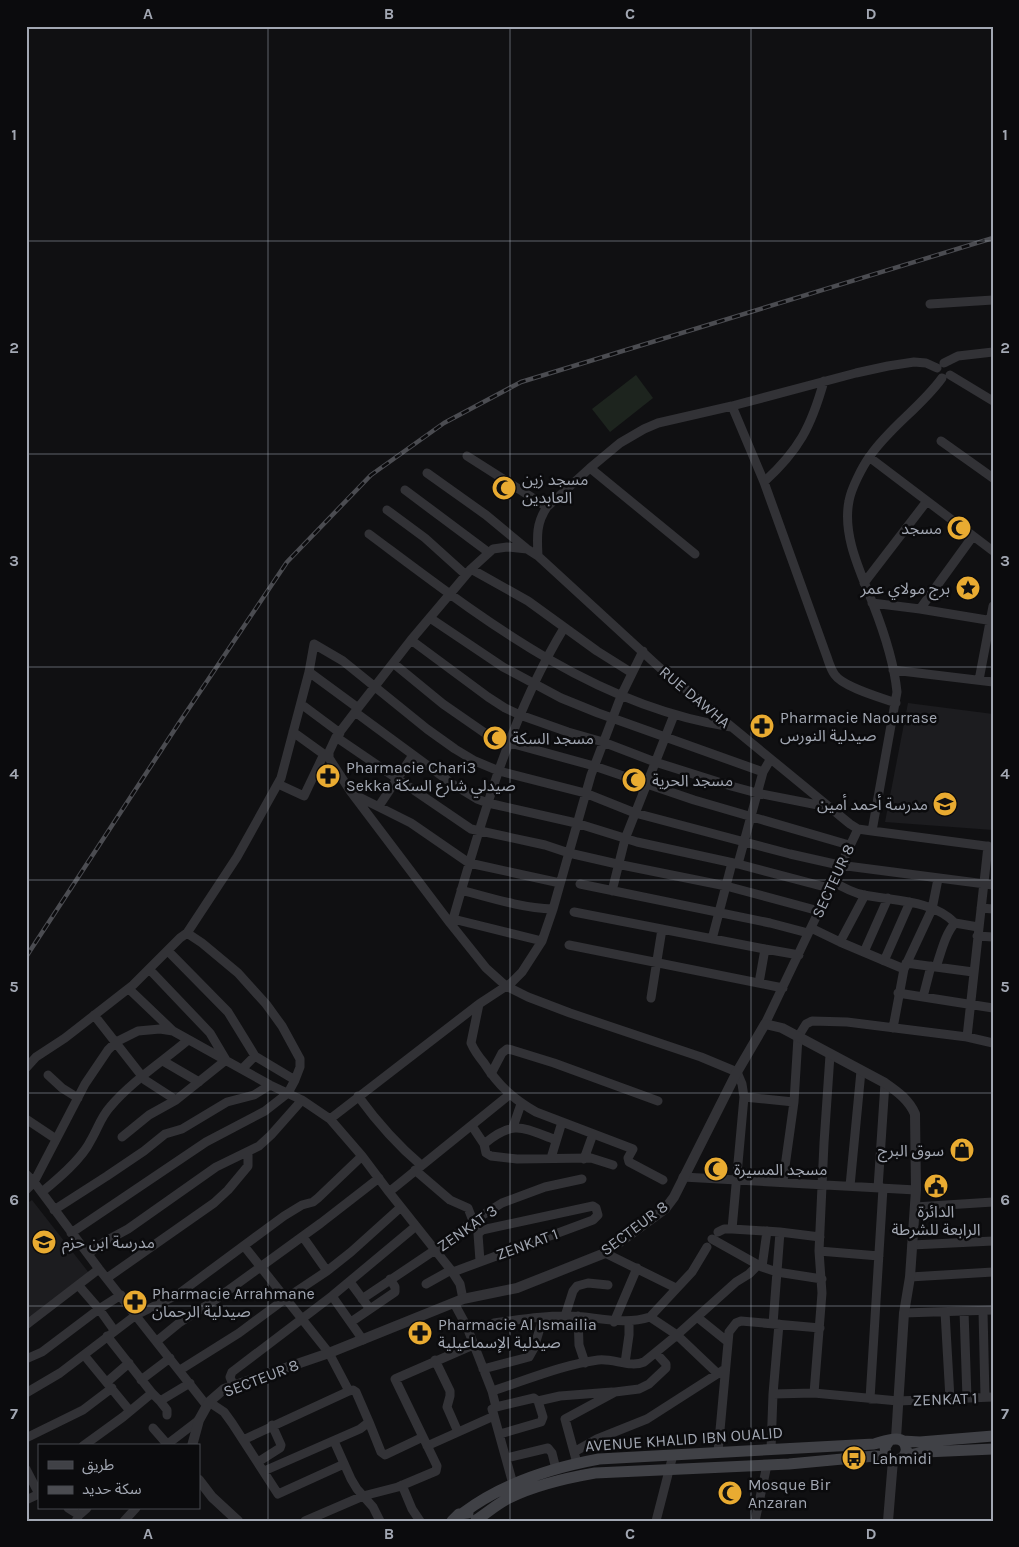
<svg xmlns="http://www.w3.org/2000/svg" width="1019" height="1547" font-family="Karla,'Noto Sans Arabic',sans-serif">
<rect width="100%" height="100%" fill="#101012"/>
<path fill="#1c1c1f" d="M908,703L993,714V830L885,822Z
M32,1200L89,1273L26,1321V1204Z"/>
<path fill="#1d241e" d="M636,375L653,398L610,432L592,409Z"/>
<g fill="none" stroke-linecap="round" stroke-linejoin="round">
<path stroke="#323236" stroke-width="9" d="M930,304L993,300
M944,363L958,356L993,352
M950,375L993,401
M732,406L764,482L827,657C829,663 831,670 835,675C843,687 882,698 896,703
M941,441L993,478
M467,456L547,507
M869,457L993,551
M590,468L695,554
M427,473L486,515L527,549L538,556L660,668L850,824L858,829L872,831L993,847
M764,482C799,450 811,427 824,381
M405,490L488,552
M387,510L425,538L466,575
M369,534C479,616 591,706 731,727
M538,556C537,537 536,523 547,507L590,468L620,443L644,429L658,423L732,406L856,373L888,366L914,362L926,363L937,368
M471,569L528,601L597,651L632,673
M864,583L927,501
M872,603L920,609L993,621
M920,609L973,536
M430,618L503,667L561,698L598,713L763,772L770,760
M411,640L488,697L505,708L520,715L568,732L603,742L655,762L731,786L757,793L828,807
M393,663L443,704L492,738L594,766L694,800L849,845
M893,670L993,682
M309,672L358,708
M979,680L993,606
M301,704L340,733
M355,712L454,785L477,799L488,803L576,823L637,842L738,864L829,888
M293,732L329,758L351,792L450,923L486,968L506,986L528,997L570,1013L701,1057L737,1072L742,1084L744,1097L732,1229
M336,737L471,829L545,845L569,853L617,864L726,886L819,911
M329,758V752L336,737L358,708L411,640L471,569L493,549L507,547L527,549
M278,784L304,796L324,754
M353,794L411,823L469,863L560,883
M379,806L413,755
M872,831L897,692C894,662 884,632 873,604C861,573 842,536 849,501C851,489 862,467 870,456C890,427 921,407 942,378
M738,864L763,772
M832,881C842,887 853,893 864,895C894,901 933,900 955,923
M580,884L770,923L808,933
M461,890C491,898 522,908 553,909
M612,891L625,839L674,715
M981,908L993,909
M574,912L765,949L759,983
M453,919L542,941
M450,923L453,919C482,819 510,717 564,628
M811,928L840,942L904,969
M977,936L993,937
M712,939L732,863
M840,942L865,895
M569,945L783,988
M765,949L799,955
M168,951L228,1012L255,1056L243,1068
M864,952L888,898
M884,961L910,902
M906,963L973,972
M936,967C941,953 945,934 955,923L978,927
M129,989L173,1031
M898,993L993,1008
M923,997L931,966
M651,998L662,929
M479,1004L471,1043C474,1050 479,1057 484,1063C498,1085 513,1099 536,1112L633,1149L628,1158L629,1162L663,1180
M94,1015L145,1080L176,1100
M765,1024L858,829
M893,1028L904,969L932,909L938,879
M967,1037L988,846
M255,1056L295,1080
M163,1061L199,1082
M26,1068L36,1057L65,1038L133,985L180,938L187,933L237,857L281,778L309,672L314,644L343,661L427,729L455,749L475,761L499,771L585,793L635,813L790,854L839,865L993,885
M491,1074L502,1053L507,1049L512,1050L554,1063L658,1101
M48,1075L62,1088L78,1098
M358,1096C377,1122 396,1144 421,1165
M744,1097L794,1102
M26,1119L56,1139
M330,1119L479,1004L511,983L522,972L542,941L553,909L591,775L621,696L643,651
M472,1126L484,1144L486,1153L491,1156L517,1159L591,1158L613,1165
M513,1127L521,1104
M122,1137L149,1115L176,1100L226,1060L210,1033L150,970
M484,1144C514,1119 523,1128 556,1140
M551,1158L562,1122
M584,1159L593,1134
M415,1170L450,1200L468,1208L473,1221
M26,1174L34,1182L99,1269L207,1406
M683,1177L916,1190
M783,1181L794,1102L798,1037L806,1024L812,1021L847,1022L967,1037L993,1043
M850,1186L861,1071
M878,1188L885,1083
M26,1190L34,1182L85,1084L108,1050L116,1042L138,1031L160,1029L173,1031L270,1085L302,1100L330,1119L362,1156L389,1192L451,1270L460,1284L463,1299
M42,1192C58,1179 82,1159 91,1140C98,1128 101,1117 110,1107C132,1081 162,1062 188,1040
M389,1192L509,1095
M915,1207L993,1202
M54,1210L107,1176L144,1151L165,1134L182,1129L227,1102L254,1095L270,1085
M718,1232L724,1229H732L780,1232L820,1237
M71,1233L206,1142L265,1111L288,1093L295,1080L300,1067V1059L282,1026L266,1004L238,973L202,943L187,933
M303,1237L327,1271
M712,1239L762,1267L777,1272L822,1279
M912,1245L993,1241
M244,1246L329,1353L349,1391
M819,1251L879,1256
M605,1253L676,1288
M88,1254L104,1242L128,1229L216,1167L259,1146L271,1135L302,1100
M762,1267L767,1231
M453,1272L593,1220L598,1215L596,1208L593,1206L482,1230L478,1234L480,1261
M910,1277L993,1272
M107,1278L214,1203L228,1190L248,1166V1152
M350,1282L370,1309
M426,1284L451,1270
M79,1286L99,1309L114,1330
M332,1296L363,1340
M362,1299L435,1250L473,1221L502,1203L545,1187L582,1179
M454,1303L467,1327L492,1391L496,1407L492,1409L493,1412L513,1484
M964,1311L967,1398
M983,1311L985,1397
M945,1312L950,1399
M904,1313L993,1310
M565,1316L573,1291L577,1286L588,1283L608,1285
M578,1316L579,1345L585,1363
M650,1317L677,1335L718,1374
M697,1317L728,1342
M351,1322L395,1292V1287L390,1279
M614,1322L637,1268
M494,1323C518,1320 543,1315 567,1316C595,1316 622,1326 650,1317L692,1272L707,1247
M773,1324L780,1232
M26,1325L99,1269
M107,1336L152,1393L160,1401L167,1410V1415
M157,1341L179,1323L215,1300L321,1223L379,1178
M84,1355L130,1411
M26,1359L42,1352L99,1309L121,1295
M435,1360L450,1391V1396L447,1407L458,1432
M625,1363L629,1335V1321
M483,1369L529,1357L534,1348L543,1318
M180,1370L239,1333L285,1299L327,1271L351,1252L401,1207
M141,1380L170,1358
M107,1382L129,1363
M234,1387L230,1377L232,1372L332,1296L416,1226
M492,1391C527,1380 561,1365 598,1360C613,1358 630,1368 644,1362L677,1335L736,1282L749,1274L758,1265
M26,1393L60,1373L136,1315L177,1295L284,1216L302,1205L313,1202L318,1198L362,1156
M814,1393L822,1293L819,1251L824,1143L830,1055
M773,1394L814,1393L898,1401L993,1397
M870,1399L883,1188
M160,1401L190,1383
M209,1402L224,1412L232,1423L278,1494L344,1464
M496,1407L534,1398L538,1401L560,1396L612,1392
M369,1422L381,1452L385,1455L423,1437
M153,1428L167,1444
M500,1434L541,1422L543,1417L538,1401
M26,1438L83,1410L112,1388
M243,1440L349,1391L353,1390L356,1392L369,1422L360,1429L264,1471
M334,1441L351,1479L357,1489L373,1507L380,1521
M83,1446L123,1417L152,1393
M165,1446L199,1420
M427,1446L494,1416
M771,1449L773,1394L779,1324
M574,1452L597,1439L647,1419L725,1369
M718,1452L729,1332L736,1323L741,1321L820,1328
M506,1458L548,1448L552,1453L556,1469
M258,1462L280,1448L281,1445L272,1425
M577,1463L565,1419L615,1392L639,1389L649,1384L666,1368V1364L656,1353
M26,1469L39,1494
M402,1485L412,1509L420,1521
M26,1500L39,1494
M68,1508L79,1515
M76,1521L79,1515L87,1508
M124,1521L136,1508
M305,1521L363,1496L398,1487L436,1471L437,1466L395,1379L473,1345
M656,1521L673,1455
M755,1521L767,1465"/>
<path stroke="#323236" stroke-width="10" d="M192,1446L199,1420L209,1402L224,1389L329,1353L463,1299L517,1288L605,1253L665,1209L674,1197L737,1072L765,1024L782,1028L885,1083C898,1092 909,1100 915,1114L916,1190L910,1277L904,1313L896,1438
M199,1480L212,1497L238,1521
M888,1521L893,1460"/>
<path stroke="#404146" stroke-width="11" d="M902,1441L920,1442L993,1436
M904,1456L925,1452L993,1449
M463,1513C503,1483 550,1468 599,1459L874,1444C883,1442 904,1432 906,1448C907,1453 905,1456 901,1459L893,1460L886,1454L885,1447L889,1441
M476,1520C487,1513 497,1504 509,1498C535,1485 566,1478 595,1473L789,1464L875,1456L888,1457
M452,1521L459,1514L468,1513"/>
<defs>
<path id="rail" d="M26,957L179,723L287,562L371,475L444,423L521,382L993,238"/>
</defs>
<use href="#rail" stroke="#4b4c51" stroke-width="4.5"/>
<use href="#rail" stroke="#0b0b0d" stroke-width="2.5" stroke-dasharray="8" stroke-linecap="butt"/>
</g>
<path fill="none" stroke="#a2a7b2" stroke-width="1" stroke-opacity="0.55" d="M268,26V1521M510,26V1521M751,26V1521M26,241H993M26,454H993M26,667H993M26,880H993M26,1093H993M26,1306H993"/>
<defs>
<symbol id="mosque-disc" viewBox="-11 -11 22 22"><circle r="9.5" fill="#e9ab31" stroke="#0b0b0d"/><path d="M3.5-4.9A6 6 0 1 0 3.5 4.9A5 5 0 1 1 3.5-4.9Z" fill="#111"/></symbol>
<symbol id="sight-disc" viewBox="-11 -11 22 22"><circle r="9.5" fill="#e9ab31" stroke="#0b0b0d"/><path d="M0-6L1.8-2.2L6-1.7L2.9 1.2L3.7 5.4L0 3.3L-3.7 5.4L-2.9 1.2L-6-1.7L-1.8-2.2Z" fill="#111"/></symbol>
<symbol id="pharmacy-disc" viewBox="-11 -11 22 22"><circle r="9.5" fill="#e9ab31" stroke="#0b0b0d"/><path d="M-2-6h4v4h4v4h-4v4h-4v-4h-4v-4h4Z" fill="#111"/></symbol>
<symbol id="school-disc" viewBox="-11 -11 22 22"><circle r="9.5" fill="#e9ab31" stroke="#0b0b0d"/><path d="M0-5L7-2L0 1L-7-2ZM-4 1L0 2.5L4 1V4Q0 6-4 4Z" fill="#111"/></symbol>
<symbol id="shop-disc" viewBox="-11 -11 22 22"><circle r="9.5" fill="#e9ab31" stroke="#0b0b0d"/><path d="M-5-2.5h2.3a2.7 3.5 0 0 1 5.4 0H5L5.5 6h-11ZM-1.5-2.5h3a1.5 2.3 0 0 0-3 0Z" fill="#111"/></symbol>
<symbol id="civic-disc" viewBox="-11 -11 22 22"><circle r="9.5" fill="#e9ab31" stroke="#0b0b0d"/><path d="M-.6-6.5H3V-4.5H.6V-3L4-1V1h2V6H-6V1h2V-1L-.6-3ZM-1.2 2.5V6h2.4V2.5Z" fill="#111"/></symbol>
<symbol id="bus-disc" viewBox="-11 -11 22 22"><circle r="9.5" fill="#e9ab31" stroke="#0b0b0d"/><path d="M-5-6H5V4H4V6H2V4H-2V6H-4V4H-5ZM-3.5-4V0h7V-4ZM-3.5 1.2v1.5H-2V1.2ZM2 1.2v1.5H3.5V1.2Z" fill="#111"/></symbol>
</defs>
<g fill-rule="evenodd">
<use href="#mosque-disc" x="490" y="474" width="28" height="28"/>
<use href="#mosque-disc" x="945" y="514" width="28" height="28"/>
<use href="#sight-disc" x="954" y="574" width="28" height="28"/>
<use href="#pharmacy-disc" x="748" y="712" width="28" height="28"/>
<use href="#mosque-disc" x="481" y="724" width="28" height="28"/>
<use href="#pharmacy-disc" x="314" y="762" width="28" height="28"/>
<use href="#mosque-disc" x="620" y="766" width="28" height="28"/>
<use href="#school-disc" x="931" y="790" width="28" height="28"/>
<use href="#shop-disc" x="948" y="1136" width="28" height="28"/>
<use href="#mosque-disc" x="702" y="1155" width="28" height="28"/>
<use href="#civic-disc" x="922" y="1172" width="28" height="28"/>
<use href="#school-disc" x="30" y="1228" width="28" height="28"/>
<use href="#pharmacy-disc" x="121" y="1288" width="28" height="28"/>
<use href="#pharmacy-disc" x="406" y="1319" width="28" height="28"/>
<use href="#bus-disc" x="840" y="1444" width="28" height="28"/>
<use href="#mosque-disc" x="716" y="1479" width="28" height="28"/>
</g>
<g text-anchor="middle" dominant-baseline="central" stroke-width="5" stroke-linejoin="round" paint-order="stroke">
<g font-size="16" fill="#a2a7b2" stroke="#0b0b0d" text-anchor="start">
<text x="522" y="479">مسجد زين<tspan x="522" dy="18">العابدين</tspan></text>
<text x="942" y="528" text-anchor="end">مسجد</text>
<text x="950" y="588" text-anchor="end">برج مولاي عمر</text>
<text x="780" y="717">Pharmacie Naourrase<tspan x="780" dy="18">صيدلية النورس</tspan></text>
<text x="512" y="738">مسجد السكة</text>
<text x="346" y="767">Pharmacie Chari3<tspan x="346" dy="18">Sekka صيدلي شارع السكة</tspan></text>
<text x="652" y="780">مسجد الحرية</text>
<text x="928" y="804" text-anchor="end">مدرسة أحمد أمين</text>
<text x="944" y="1150" text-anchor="end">سوق البرج</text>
<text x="734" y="1169">مسجد المسيرة</text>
<text x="936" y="1211" text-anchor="middle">الدائرة<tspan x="936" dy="18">الرابعة للشرطة</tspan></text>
<text x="62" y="1242">مدرسة ابن حزم</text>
<text x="152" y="1293">Pharmacie Arrahmane<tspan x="152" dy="18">صيدلية الرحمان</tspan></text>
<text x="438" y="1324">Pharmacie Al Ismailia<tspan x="438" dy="18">صيدلية الإسماعيلية</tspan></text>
<text x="872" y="1458">Lahmidi</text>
<text x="748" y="1484">Mosque Bir<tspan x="748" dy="18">Anzaran</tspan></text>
</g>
<g font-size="16" fill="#a2a7b2" stroke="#0b0b0d">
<text transform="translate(695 697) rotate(40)">RUE DAWHA</text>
<text transform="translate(833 881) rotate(-65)">SECTEUR 8</text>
<text transform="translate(467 1228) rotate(-35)">ZENKAT 3</text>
<text transform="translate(634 1228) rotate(-37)">SECTEUR 8</text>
<text transform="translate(527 1244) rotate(-20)">ZENKAT 1</text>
<text transform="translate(261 1378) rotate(-21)">SECTEUR 8</text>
<text transform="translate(945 1399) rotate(-2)">ZENKAT 1</text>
<text transform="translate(684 1439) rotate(-4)">AVENUE KHALID IBN OUALID</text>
</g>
</g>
<rect width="1019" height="1547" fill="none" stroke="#0b0b0d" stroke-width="55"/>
<rect x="38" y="1444" width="162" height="65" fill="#0b0b0d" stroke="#47494f"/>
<rect x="48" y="1461" width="25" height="8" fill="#404146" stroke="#47494f"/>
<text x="82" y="1470" font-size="15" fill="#a2a7b2">طريق</text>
<rect x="48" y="1486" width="25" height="8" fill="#4b4c51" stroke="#47494f"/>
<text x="82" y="1494" font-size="15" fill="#a2a7b2">سكة حديد</text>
<rect x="28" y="28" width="964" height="1492" fill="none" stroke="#a2a7b2" stroke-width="2"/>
<g font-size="16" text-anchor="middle" font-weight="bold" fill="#a2a7b2">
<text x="148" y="19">A</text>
<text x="389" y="19">B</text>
<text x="630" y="19">C</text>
<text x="871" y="19">D</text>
<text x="14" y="140">1</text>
<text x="1005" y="140">1</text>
<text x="14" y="353">2</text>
<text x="1005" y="353">2</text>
<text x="14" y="566">3</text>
<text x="1005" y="566">3</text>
<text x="14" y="779">4</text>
<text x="1005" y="779">4</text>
<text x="14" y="992">5</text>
<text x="1005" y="992">5</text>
<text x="14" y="1205">6</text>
<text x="1005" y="1205">6</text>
<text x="14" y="1419">7</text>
<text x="1005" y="1419">7</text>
<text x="148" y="1539">A</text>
<text x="389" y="1539">B</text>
<text x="630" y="1539">C</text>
<text x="871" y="1539">D</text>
</g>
</svg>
